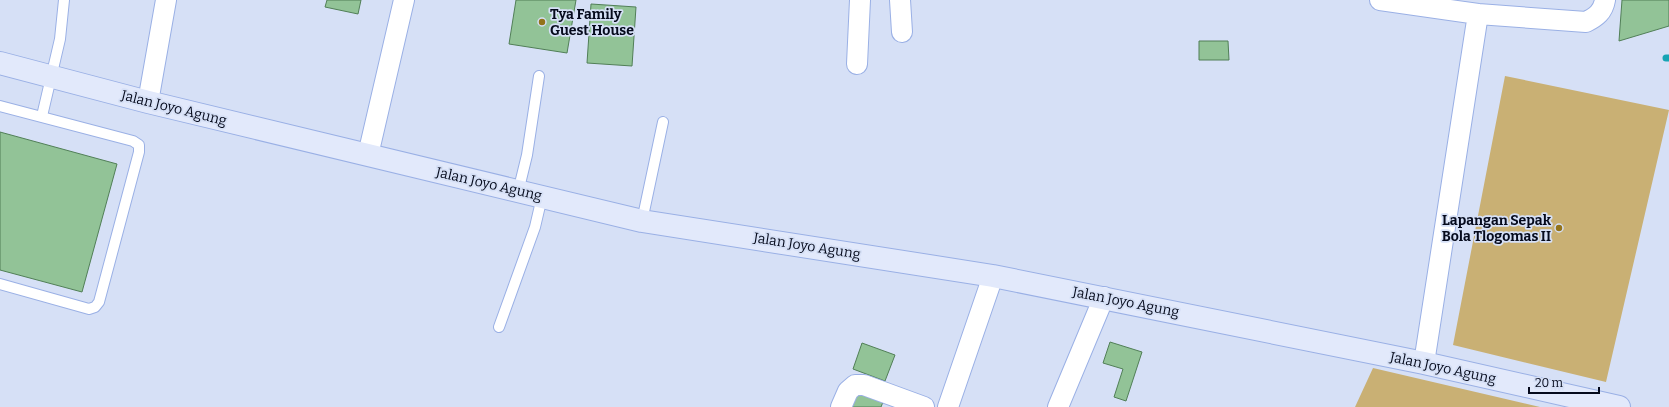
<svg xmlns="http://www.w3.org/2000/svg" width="1669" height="407" font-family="Bitter,serif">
<rect width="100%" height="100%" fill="#d6e0f6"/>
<path fill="#c9b074" d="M1505,76L1669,110L1606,382L1453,345Z
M1373,368L1540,407H1355Z"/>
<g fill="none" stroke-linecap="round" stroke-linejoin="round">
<path stroke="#17a4b4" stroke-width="7" d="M1666,58H1669"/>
</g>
<path fill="#92c397" stroke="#517f57" d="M327,0H361L358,14L325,7Z
M516,0H576L567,53L509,44Z
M1622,0H1669V26L1619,41Z
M591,4L636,7L632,66L587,63Z
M1199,41H1228L1229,60H1199Z
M0,132L117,164L82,292L0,270Z
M1110,342L1142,352L1126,401L1114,397L1123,369L1103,363Z
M862,343L895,355L885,381L853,369Z
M854,391L883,402L881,407H847Z"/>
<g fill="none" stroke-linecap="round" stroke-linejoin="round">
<defs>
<path id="lane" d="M0,106L133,141L139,145V152L99,302L95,307L89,309L0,284
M42,116L60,39L64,0
M518,192L527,155L539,76
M642,221L663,122
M499,327L535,227L542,197"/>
<path id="street" d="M900,0L902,32
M1380,0L1478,14L1586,22C1596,17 1603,12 1605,0
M857,64L860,0
M148,102L166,0
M368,155L404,0
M1424,363L1478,14
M841,407L848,391L855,385H864L924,407
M948,407L993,276
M1058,407L1104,297"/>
<path id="secondary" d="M0,63L148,102L642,221L993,276L1424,363L1619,407"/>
</defs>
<use href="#lane" stroke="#9ab0e5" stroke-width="12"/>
<use href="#street" stroke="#9ab0e5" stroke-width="22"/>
<use href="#secondary" stroke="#9ab0e5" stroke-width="24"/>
<use href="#lane" stroke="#fff" stroke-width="10"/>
<use href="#street" stroke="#fff" stroke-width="20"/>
<use href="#secondary" stroke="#e2e9fb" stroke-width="22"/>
</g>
<g fill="#93731a" stroke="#d6e0f6" stroke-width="1.5">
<circle cx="542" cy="22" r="4"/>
<circle cx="1559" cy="228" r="4"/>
</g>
<g text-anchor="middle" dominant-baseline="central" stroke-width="3.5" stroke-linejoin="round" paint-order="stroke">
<g font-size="14" font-weight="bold" fill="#050a1c" stroke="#d6e0f6" text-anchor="start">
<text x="550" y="14">Tya Family<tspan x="550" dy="16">Guest House</tspan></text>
<text x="1551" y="220" text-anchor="end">Lapangan Sepak<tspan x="1551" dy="16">Bola Tlogomas II</tspan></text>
</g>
<g font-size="14" fill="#050a1c" stroke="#d6e0f6">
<text transform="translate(174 108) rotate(14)">Jalan Joyo Agung</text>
<text transform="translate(489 184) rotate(13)">Jalan Joyo Agung</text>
<text transform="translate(807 246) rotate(9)">Jalan Joyo Agung</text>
<text transform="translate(1126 302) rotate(11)">Jalan Joyo Agung</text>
<text transform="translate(1443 368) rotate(12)">Jalan Joyo Agung</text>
</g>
</g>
<path d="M1529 387v6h70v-6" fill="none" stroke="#050a1c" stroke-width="2"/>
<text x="1535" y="387" font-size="12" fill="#050a1c" stroke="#d6e0f6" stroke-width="3" paint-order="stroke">20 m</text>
</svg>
